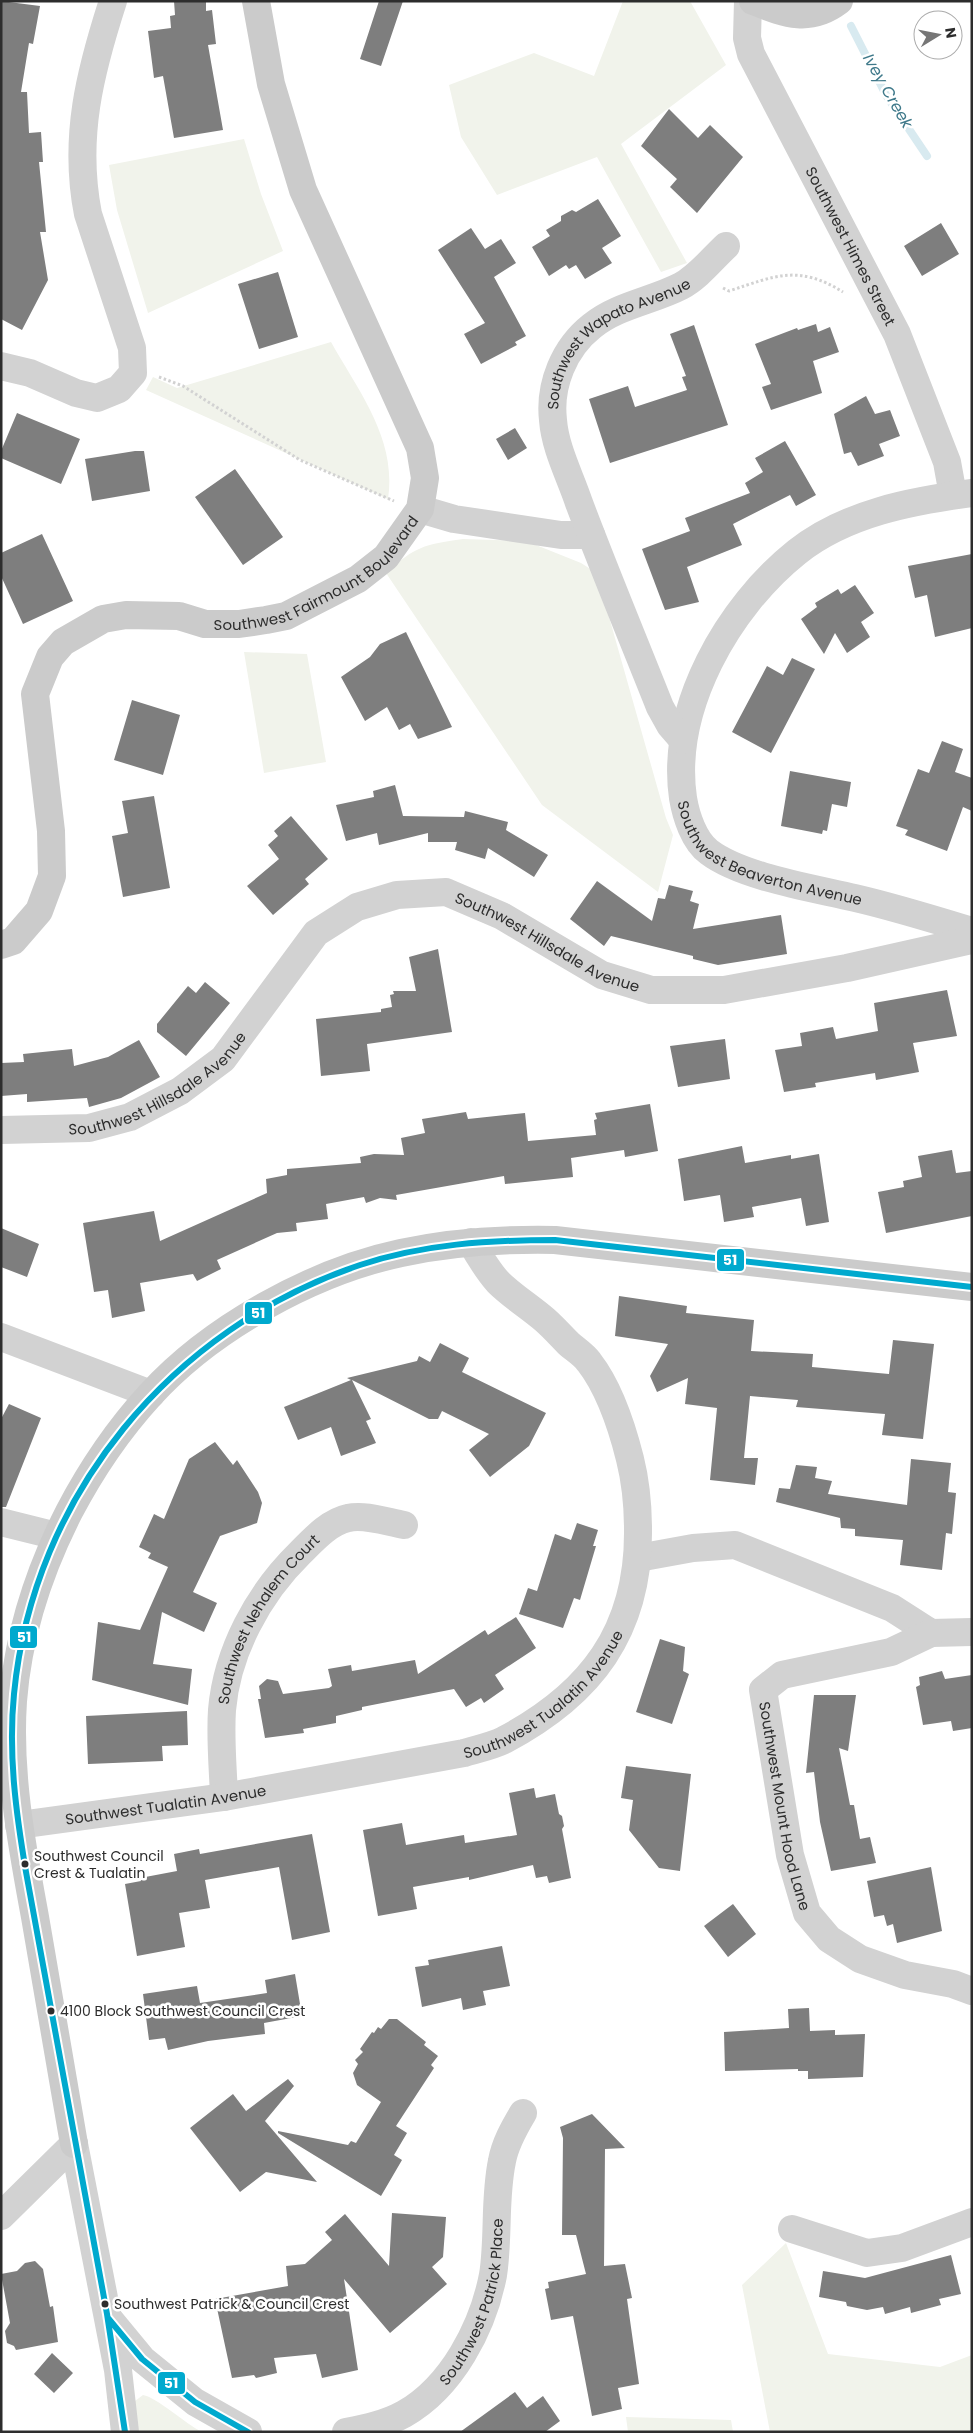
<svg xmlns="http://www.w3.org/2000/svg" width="973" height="2433" font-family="Poppins,sans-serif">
<rect width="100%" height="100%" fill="#fff"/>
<path fill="#f1f3eb" d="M623,1H690L726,65L621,144L687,263L661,272L597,157L497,195L461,137L449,85L534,53L594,76Z
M244,139L261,194L283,251L148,313L117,210L109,165Z
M331,342C359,392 397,439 388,499L146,390L153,377L177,388Z
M463,539L526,541L581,563L592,570L598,578L666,818L673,835L658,892L542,805L386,573C416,546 423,545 463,539Z
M244,652L307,654L326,762L264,773Z
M786,2243L828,2354L940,2367L972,2355V2432H770L742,2285Z
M143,2395C156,2397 186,2424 202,2432H137L135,2401Z
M626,2417L731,2420L733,2432H628Z"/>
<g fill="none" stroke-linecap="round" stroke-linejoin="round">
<path stroke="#d8eaf0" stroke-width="8" d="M851,26L886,95L927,156"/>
</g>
<path fill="#7e7e7e" d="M1,1L40,6L33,44L29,43L21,92H27L29,133L41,132L43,162H39L46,232H40L48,280L22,330L1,319Z
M174,1H206V11L212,10L216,44L208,45L223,130L174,138L163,76L154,78L148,31L171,28L170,16L175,15Z
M379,1H403L381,66L360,59Z
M669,109L698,138L710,125L743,157L697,213L670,187L677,179L641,146Z
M598,199L621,236L602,248L612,263L585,279L576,265L569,269L566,265L549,276L532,247L550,236L546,230L561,221V216L572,210L576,212Z
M941,223L959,254L922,276L904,246Z
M471,228L485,249L501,239L516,263L494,277L526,336L515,342L517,345L481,364L464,334L485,323L438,250Z
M278,272L298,337L259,349L238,284Z
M816,324L818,332L830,327L839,352L813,361L822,393L771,410L762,387L771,384L755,344L797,328L798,330Z
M694,325L728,425L610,463L589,399L628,386L635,407L687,390L682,377L686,376L670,334Z
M866,396L875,414L890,410L900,436L879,444L884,456L858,466L851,452L844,454L834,414Z
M17,413L80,439L61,484L1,458V451Z
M515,428L527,448L508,460L496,439Z
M785,441L816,495L796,506L790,495L733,524L742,545L687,567L699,602L665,610L642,549L690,531L685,518L750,493L745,483L763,472L755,458Z
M135,451H144L150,491L92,501L85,459Z
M235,469L283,537L243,565L195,497Z
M42,534L73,601L23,624L1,576V553Z
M972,554V628L935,637L927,595L915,598L908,566Z
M855,585L874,613L861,622L870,637L847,653L835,633L824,654L801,619L817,607L815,603L838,589L841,594Z
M406,632L452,727L418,739L410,724L399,730L387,707L365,721L341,677L370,657L380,644Z
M792,658L815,669L771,753L732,732L767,666L783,675Z
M132,700L180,715L163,775L114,760Z
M942,741L963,749L955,772L972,778V811L963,807L947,851L905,835L908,830L896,826L918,769L929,773Z
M790,771L851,782L847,807L832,804L827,831L823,830L822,834L781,826Z
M395,785L403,816L464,817L465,811L508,822L506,830L548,855L534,877L488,848L485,859L455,850L457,842H428V833L379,845L377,833L346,841L336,805L374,797L373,791Z
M154,796L170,888L123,897L112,836L128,833L122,801Z
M291,816L328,859L305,879L309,884L273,915L247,886L279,859L268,845L278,836L274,831Z
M597,881L652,921L658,898L665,899L669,885L693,891L690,901L699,904L693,929L781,915L787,954L718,965L693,959V956L611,936L604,946L570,919Z
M438,949L452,1032L367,1044L370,1071L321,1076L316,1019L381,1012V1009L392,1007L390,995L394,994L393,991H416L409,957Z
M205,982L230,1003L186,1056L157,1032V1024L188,986L196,993Z
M947,990L957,1036L913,1043L919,1072L876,1080L875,1073L815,1083L816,1087L784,1092L775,1050L802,1046L800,1033L833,1027L836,1039L878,1031L874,1003Z
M725,1039L730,1079L678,1087L670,1046Z
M139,1040L160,1077L121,1098L89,1107L87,1098L27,1102V1094L1,1096V1063L24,1062L23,1054L72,1049L74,1066L108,1057Z
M650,1104L658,1151L625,1157L624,1150L571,1158L573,1177L505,1184L504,1176L396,1195L397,1200L380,1198L366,1203L364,1197L326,1204L328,1219L296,1223L297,1231L277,1233L217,1260L221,1269L197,1281L193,1274L140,1283L145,1311L112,1318L108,1290L94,1292L83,1223L154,1211L160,1241L267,1193L266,1179L287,1175V1169L361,1163L360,1157L374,1154L404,1155L401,1138L425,1133L422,1119L466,1112L468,1119L525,1113L528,1141L596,1135L594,1120L597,1119L595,1113Z
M742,1146L745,1163L791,1155V1159L819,1154L829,1222L806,1226L801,1198L752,1207L754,1217L724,1222L720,1195L684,1201L678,1159Z
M952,1150L956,1173L972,1171V1216L886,1233L878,1192L904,1187L903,1181L922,1177L918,1156Z
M1,1228L39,1244L27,1277L1,1267Z
M619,1296L687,1306L686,1313L754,1320L751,1351L813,1354L812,1367L889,1374L893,1340L934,1344L923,1439L882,1435L885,1414L796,1407L798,1400L750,1396L744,1458H758L755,1485L710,1480L717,1408L685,1404L688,1378L657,1392L650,1376L668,1344L615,1336Z
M440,1343L469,1358L462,1372L546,1413L529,1446L490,1477L469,1450L489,1434L442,1411L438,1419H429L352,1380L371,1419L366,1421L376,1443L341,1456L331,1427L298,1440L284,1407L351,1380L347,1378L417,1361L419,1356L430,1362Z
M9,1404L41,1418L6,1507H1V1419Z
M215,1442L233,1465L237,1460L258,1492L262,1503L257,1523L220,1536L193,1592L217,1603L204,1632L162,1612L153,1664L192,1669L188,1705L92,1680L98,1622L140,1630L168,1567L148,1558L151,1553L139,1547L154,1514L164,1519L189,1459Z
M911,1459L951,1463L948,1492L956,1493L952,1534L946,1533L942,1570L900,1565L903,1540L855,1536V1529L841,1528L840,1518L776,1502L779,1488L790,1489L796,1465L817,1467L815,1478L832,1481L828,1494L907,1505Z
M577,1523L598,1530L593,1546H596L580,1600L574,1598L563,1628L519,1614L528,1588L537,1591L555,1534L571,1540Z
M516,1617L536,1648L495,1675L504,1689L484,1703L481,1698L466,1707L454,1689L362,1707V1710L336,1716V1723L303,1729L304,1733L265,1738L258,1699H261L259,1686L267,1679L278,1681L283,1694L329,1688L332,1686L328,1669L351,1665L352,1671L415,1660L418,1674L485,1630L488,1635Z
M660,1639L685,1647L683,1671L689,1674L672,1724L636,1712Z
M942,1671L945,1679L972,1675V1728L953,1731L951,1721L923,1725L916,1687L920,1685L919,1677Z
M814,1695H856L848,1751L839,1748L850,1805H854L860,1839L870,1837L876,1863L831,1871L820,1822L814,1772L806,1773Z
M187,1711L188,1745L162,1746L163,1761L88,1764L86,1716Z
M626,1766L691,1774L680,1871L659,1868L629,1830L633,1800L621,1798Z
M534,1788L536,1798L555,1794L559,1814L562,1816L564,1826L562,1829L571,1878L549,1883L547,1876L536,1878L533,1865L469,1880V1877L413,1887L417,1909L378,1916L363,1830L402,1823L406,1845L464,1835L465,1843L517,1835L509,1793Z
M312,1834L330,1932L292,1940L279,1867L205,1880L210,1908L179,1913L185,1947L137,1956L125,1884L141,1881L140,1878L177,1871L174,1854L199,1849L200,1854Z
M931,1867L942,1931L897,1943L893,1924L887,1926L884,1915L874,1917L867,1881Z
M733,1904L756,1934L728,1957L704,1926Z
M502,1946L510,1986L483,1991L486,2005L463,2010L461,1998L422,2007L415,1967L429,1965L428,1960Z
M295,1974L302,2016L264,2023L265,2034L208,2041L168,2050L165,2038L149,2040L143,1994L197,1986L200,2003L267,1993L265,1980Z
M809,2008L810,2031L835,2030V2035L865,2034L863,2077L808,2079V2071H798V2069L725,2071L724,2032L789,2028L788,2009Z
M389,2019H397L426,2042L424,2045L438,2056L431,2065L434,2068L396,2126L407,2133L394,2155L402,2160L381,2196L278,2133V2131L348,2145L351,2141L356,2143L381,2102L357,2085L353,2073L358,2064L355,2060L363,2052L360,2049L372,2032L374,2033L378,2027L381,2029Z
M288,2079L294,2086L265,2121L317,2182L266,2172L240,2192L190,2128L233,2094L246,2111Z
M592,2114L625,2148L605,2149L604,2266L625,2264L632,2298L627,2299L639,2384L618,2388L622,2409L592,2416L573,2316L551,2320L545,2289L549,2288L548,2282L586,2274L576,2235H562L563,2138L560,2127Z
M392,2213L446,2217L443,2257L432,2267L447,2284L390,2333L344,2279L358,2370L322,2378L316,2354L274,2358L277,2373L256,2378L254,2375L232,2378L215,2299L288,2286L286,2266L305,2264L332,2240L325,2232L345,2214L389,2266Z
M951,2255L961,2294L939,2299L941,2305L911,2313L910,2307L885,2314L883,2307L867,2310L847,2306L846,2302L819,2297L823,2271L865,2278Z
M35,2261L43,2269L50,2307L53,2306L58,2342L16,2350L14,2346L7,2343L5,2331L10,2323L1,2274L17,2271L25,2263Z
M52,2353L73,2373L54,2393L34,2374Z
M515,2392L527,2408L543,2396L560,2421L545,2432H460Z"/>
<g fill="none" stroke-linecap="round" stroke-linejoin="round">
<path stroke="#d2d2d2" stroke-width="3" stroke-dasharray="2.5 2.5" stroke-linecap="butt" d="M723,288L729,291C775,276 798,264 843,292
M159,377L183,386L300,460L394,501"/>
<g stroke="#d2d2d2" stroke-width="28">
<path id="s1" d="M748,1L747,38L751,54L897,334L947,462L953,495"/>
<path d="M1,366L30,373L76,393L97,398L119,389L133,373L132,348L88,214C73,138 90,72 113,1"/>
<path id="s2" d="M972,493C912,501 846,513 797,552C728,607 670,708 683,798C686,816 694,841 709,852C742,877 813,888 855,898C894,907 933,919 972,931"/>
<path d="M420,509L454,519L561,535H591"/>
<path id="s3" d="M683,740L670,725L660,707C633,639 605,572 579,503C570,476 555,448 553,420C549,385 564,348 592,326C618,305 652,301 681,286C698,277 712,259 726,246"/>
<path id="s4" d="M1,1130L89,1128L130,1117L180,1091L223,1059L316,933L357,907L397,895L446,892L502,916L602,975L651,990H724L847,968L972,940"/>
<path d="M1,1337L151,1394"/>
<path d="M1,1522L57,1536"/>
<path d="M638,1558L693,1548L735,1545L892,1608L931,1633L972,1632"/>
<path id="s5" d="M931,1633L891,1652L782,1675L763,1690L790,1855L807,1913L829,1939L860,1959L905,1975L953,1984L972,1991"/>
<path id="s6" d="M224,1797C223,1768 220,1739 222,1710C227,1652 258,1594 300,1553C313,1540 329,1522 348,1518C365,1514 387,1522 404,1525"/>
<path id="s7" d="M19,1825L224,1797L464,1753C477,1749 492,1746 504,1740C591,1694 639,1631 638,1530C638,1506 636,1483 630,1459C622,1427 610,1389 589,1362C584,1355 576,1350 569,1344C561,1336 554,1328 545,1320C530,1307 512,1296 498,1282C487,1270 479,1256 471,1242"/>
<path d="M74,2144L118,2370L125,2432"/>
<path d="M1,2216L74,2144"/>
<path d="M792,2229L867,2253L902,2248L972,2222"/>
<path d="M109,2319L142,2359L195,2402L248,2432"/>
<path id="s8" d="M346,2432C366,2428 386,2424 404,2414C452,2387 483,2327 493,2275C499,2237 494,2199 502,2161C505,2144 514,2128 523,2113"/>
</g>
<g stroke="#cbcbcb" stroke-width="28">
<path d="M753,1C784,13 809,24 839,1"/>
<path id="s9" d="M1,945L13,941L39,911L52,876L51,831L35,694L50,657L63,642L103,619L126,615L179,616L205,624H239L266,620L286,616L358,579L386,557L420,509L425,478L420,448L303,190L271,84L256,1"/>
<path d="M74,2144C61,2068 48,1993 35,1917C22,1846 8,1774 13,1701C18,1635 39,1571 69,1512C91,1470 118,1430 150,1395C211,1328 312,1272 401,1253C452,1242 503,1239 555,1240L972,1287"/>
</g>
<defs>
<path id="bus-1" d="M108,2318L142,2359L195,2402L248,2432
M125,2432L107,2314L26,1872C16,1813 8,1754 14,1694C33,1495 172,1328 360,1265C423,1244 489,1240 555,1240L972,1287"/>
</defs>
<use href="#bus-1" stroke="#fff" stroke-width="10"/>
<use href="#bus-1" stroke="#00a9ce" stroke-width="6"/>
</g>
<g fill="#2d2d2d" stroke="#fff" stroke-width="2">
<circle cx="25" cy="1864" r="4.5"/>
<circle cx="51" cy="2011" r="4.5"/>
<circle cx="105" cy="2304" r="4.5"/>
</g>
<g text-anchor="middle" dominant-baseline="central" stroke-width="5" stroke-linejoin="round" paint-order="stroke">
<g font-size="14" fill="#2d2d2d" stroke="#fff" text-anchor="start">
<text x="34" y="1856">Southwest Council<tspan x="34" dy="17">Crest &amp; Tualatin</tspan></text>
<text x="60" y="2011">4100 Block Southwest Council Crest</text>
<text x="114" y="2304">Southwest Patrick &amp; Council Crest</text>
</g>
<g font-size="15" fill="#2d2d2d" stroke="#fff">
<text stroke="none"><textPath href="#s1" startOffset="270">Southwest Himes Street</textPath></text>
<text stroke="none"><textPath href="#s3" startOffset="459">Southwest Wapato Avenue</textPath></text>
<text stroke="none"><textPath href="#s9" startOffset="610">Southwest Fairmount Boulevard</textPath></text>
<text stroke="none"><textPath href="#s2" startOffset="582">Southwest Beaverton Avenue</textPath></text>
<text stroke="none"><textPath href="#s4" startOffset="650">Southwest Hillsdale Avenue</textPath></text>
<text stroke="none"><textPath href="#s4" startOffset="170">Southwest Hillsdale Avenue</textPath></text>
<text stroke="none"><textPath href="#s6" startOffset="191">Southwest Nehalem Court</textPath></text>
<text stroke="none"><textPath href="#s7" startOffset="552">Southwest Tualatin Avenue</textPath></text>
<text stroke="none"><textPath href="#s7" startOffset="148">Southwest Tualatin Avenue</textPath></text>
<text stroke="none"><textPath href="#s5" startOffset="298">Southwest Mount Hood Lane</textPath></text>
<text stroke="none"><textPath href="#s8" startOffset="199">Southwest Patrick Place</textPath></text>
</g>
<g font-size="16" font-style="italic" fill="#3f798a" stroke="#fff">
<text transform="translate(888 91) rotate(60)">Ivey Creek</text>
</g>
</g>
<g stroke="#fff" stroke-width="2">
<rect x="716" y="1248" width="29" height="24" rx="5" fill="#00a9ce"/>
<rect x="244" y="1301" width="29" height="24" rx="5" fill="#00a9ce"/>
<rect x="9" y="1625" width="29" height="24" rx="5" fill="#00a9ce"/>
<rect x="157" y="2371" width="29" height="24" rx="5" fill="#00a9ce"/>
</g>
<g font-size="14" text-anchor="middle" font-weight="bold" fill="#fff">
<text x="730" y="1265">51</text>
<text x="258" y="1318">51</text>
<text x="24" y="1642">51</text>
<text x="171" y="2388">51</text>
</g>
<rect width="973" height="2433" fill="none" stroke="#2d2d2d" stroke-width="5"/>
<g transform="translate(938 35) rotate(80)"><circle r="24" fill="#ffffff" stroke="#ababab"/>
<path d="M0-4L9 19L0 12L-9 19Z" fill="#767676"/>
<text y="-8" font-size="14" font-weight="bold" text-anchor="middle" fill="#2d2d2d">N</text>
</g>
</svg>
